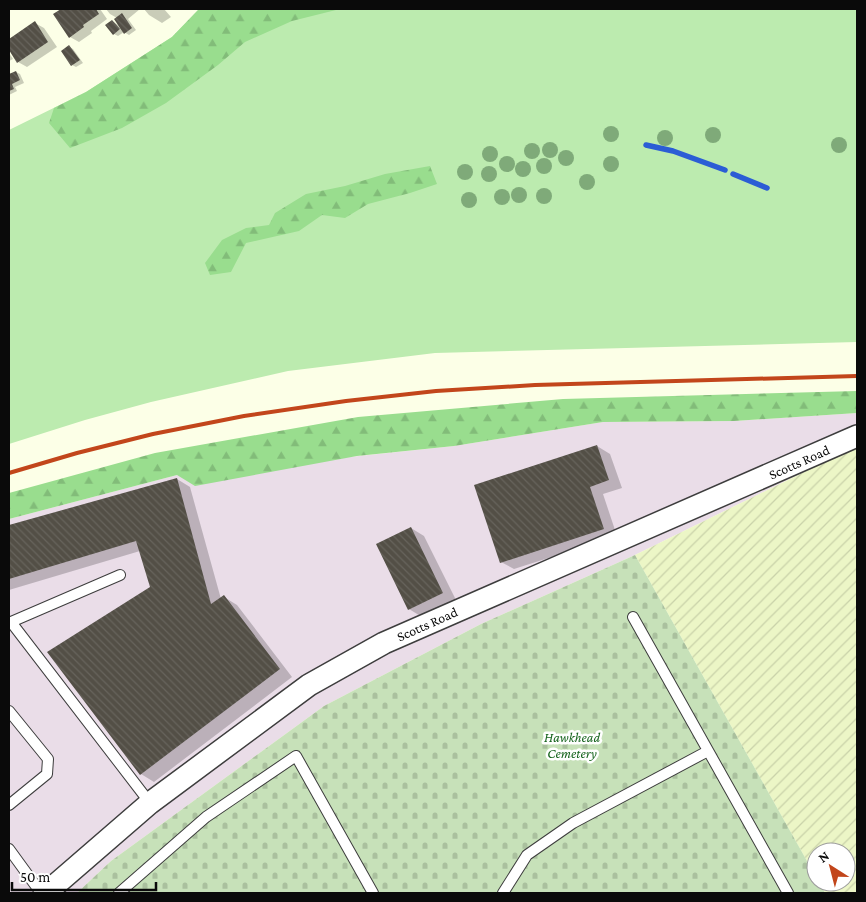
<svg xmlns="http://www.w3.org/2000/svg" width="866" height="902" font-family="'Crimson Pro',serif">
<defs>
<pattern id="farmland-furrows" width="10" height="10" patternUnits="userSpaceOnUse" patternTransform="scale(1.25)"><rect width="10" height="10" fill="#ecf6c6"/><path d="M-1 1l2-2M0 10L10 0M9 11l2-2" fill="none" stroke="#c9d2a9"/></pattern>
<pattern id="forest-firs" width="22" height="20" patternUnits="userSpaceOnUse" patternTransform="scale(1.25)"><rect width="22" height="20" fill="#99dd8e"/><path d="M5 1l3.5 6h-7zM16 11l3.5 6h-7z" fill="#82bc79"/></pattern>
<pattern id="cemetery-stones" width="16" height="16" patternUnits="userSpaceOnUse" patternTransform="scale(1.25)"><rect width="16" height="16" fill="#c7e1b9"/><path d="M2 7V4a2 2 0 0 1 4 0v3zM10 15v-3a2 2 0 0 1 4 0v3z" fill="#aac09e"/></pattern>
<pattern id="building-back-hatch" width="6" height="6" patternUnits="userSpaceOnUse" patternTransform="scale(1.25)"><rect width="6" height="6" fill="#534f46"/><path d="M-1 5l2 2M0 0l6 6M5-1l2 2" fill="none" stroke="#67645c"/></pattern>
</defs>
<rect width="100%" height="100%" fill="#fcffe7"/>
<path fill="#eadde8" d="M857,413V446L635,555L481,624L324,706L111,861L77,893H9V519L177,475L454,446L603,422L734,421Z"/>
<path fill="url(#farmland-furrows)" d="M857,446V893H825L819,882H846V852H816V877L635,555Z"/>
<path fill="#bcebaf" d="M199,9H857V342L435,353L288,371L151,402L85,420L9,444V130L86,92L172,37Z"/>
<path fill="url(#forest-firs)" d="M199,9H340L292,21L245,42L218,65L166,103L122,128L70,148L49,123L54,108L86,92L172,37Z
M430,166L437,184L410,193L368,204L345,218L322,215L299,231L246,243L231,272L210,275L205,263L222,240L246,228L269,225L275,213L306,194L345,186L385,174Z
M857,391V413L734,421L603,422L454,446L357,456L195,486L177,475L9,519V493L155,453L358,417L563,399Z"/>
<path fill="url(#cemetery-stones)" d="M635,555L816,877V882H819L825,893H77L111,861L324,706L481,624Z"/>
<path fill="#0003" d="M63,9H100L107,19L91,31L92,33L79,42L70,37L54,15Z
M106,9H140L128,19L136,30L129,35L124,32L118,36L114,34L112,21L120,26L117,18L110,14Z
M144,9H164L171,17L162,23L149,15Z
M35,23L44,28L57,47L27,67L18,62L9,48V40Z
M69,47L73,49L83,63L76,67L72,65Z
M9,53L13,59L9,61Z
M16,72L20,74L24,83L15,87L17,91L9,95V75Z
M597,446L610,454L622,488L603,494L617,536L514,569L501,562Z
M177,479L190,487L221,599L224,597L237,605L292,677L154,782L141,774L151,588L140,551L9,590V526Z
M411,528L424,536L456,600L422,617L409,609Z"/>
<g fill="none" stroke-linecap="round" stroke-linejoin="round">
<path stroke="#2b5dd5" stroke-width="5.5" d="M646,145L673,151L725,170
M733,174L767,188"/>
</g>
<path fill="url(#building-back-hatch)" d="M61,9H96L99,14L83,25L84,27L69,38L53,14Z
M122,13L132,28L124,34L114,19Z
M112,20L120,29L113,35L105,25Z
M35,21L48,42L17,63L9,50V39Z
M69,45L80,60L71,66L61,51Z
M16,71L20,80L12,84L14,89L9,91V74Z
M597,445L609,480L590,487L604,529L500,563L474,485Z
M177,478L211,604L224,595L280,669L140,775L47,652L150,587L136,541L9,579V525Z
M411,527L443,593L408,610L376,544Z"/>
<g fill="none" stroke-linecap="round" stroke-linejoin="round">
<defs>
<path id="lane" d="M120,575L11,622L150,803
M633,617L788,893
M9,711L48,759L47,774L9,805
M9,849L41,893
M119,893L206,817L296,756L373,893
M503,893L527,855L573,823L708,751"/>
<path id="street" d="M46,893L150,803L309,685L384,643L857,436"/>
</defs>
<use href="#lane" stroke="#3d3d3d" stroke-width="12"/>
<use href="#street" stroke="#3d3d3d" stroke-width="24"/>
<use href="#lane" stroke="#fff" stroke-width="10"/>
<use href="#street" stroke="#fff" stroke-width="21"/>
<path stroke="#c2461b" stroke-width="4" d="M9,473L77,453L153,434L244,416L346,401L436,391L535,385L857,376"/>
</g>
<g fill="#7faa79">
<circle cx="611" cy="134" r="8"/>
<circle cx="713" cy="135" r="8"/>
<circle cx="665" cy="138" r="8"/>
<circle cx="839" cy="145" r="8"/>
<circle cx="550" cy="150" r="8"/>
<circle cx="532" cy="151" r="8"/>
<circle cx="490" cy="154" r="8"/>
<circle cx="566" cy="158" r="8"/>
<circle cx="507" cy="164" r="8"/>
<circle cx="611" cy="164" r="8"/>
<circle cx="544" cy="166" r="8"/>
<circle cx="523" cy="169" r="8"/>
<circle cx="465" cy="172" r="8"/>
<circle cx="489" cy="174" r="8"/>
<circle cx="587" cy="182" r="8"/>
<circle cx="519" cy="195" r="8"/>
<circle cx="544" cy="196" r="8"/>
<circle cx="502" cy="197" r="8"/>
<circle cx="469" cy="200" r="8"/>
</g>
<g text-anchor="middle" dominant-baseline="central" stroke-width="5" stroke-linejoin="round" paint-order="stroke">
<g font-size="14" fill="#0a0a0a" stroke="#fff">
<text transform="translate(799 462) rotate(-24)">Scotts Road</text>
<text transform="translate(427 624) rotate(-24)">Scotts Road</text>
</g>
<g font-size="14" font-style="italic" fill="#18651f" stroke="#fff">
<text x="572" y="737">Hawkhead<tspan x="572" dy="16">Cemetery</tspan></text>
</g>
</g>
<rect width="866" height="902" fill="none" stroke="#0a0a0a" stroke-width="20"/>
<g transform="translate(831 867) rotate(324)"><circle r="24" fill="#ffffff" stroke="#9d9d9d"/>
<path d="M0-4L9 19L0 12L-9 19Z" fill="#c2461b"/>
<text y="-8" font-size="14" font-weight="bold" text-anchor="middle" fill="#0a0a0a">N</text>
</g>
<path d="M12 882v8h144v-8" fill="none" stroke="#0a0a0a" stroke-width="2.5"/>
<text x="20" y="882" font-size="15" fill="#0a0a0a" stroke="#ffffff" stroke-width="4" paint-order="stroke">50 m</text>
</svg>
